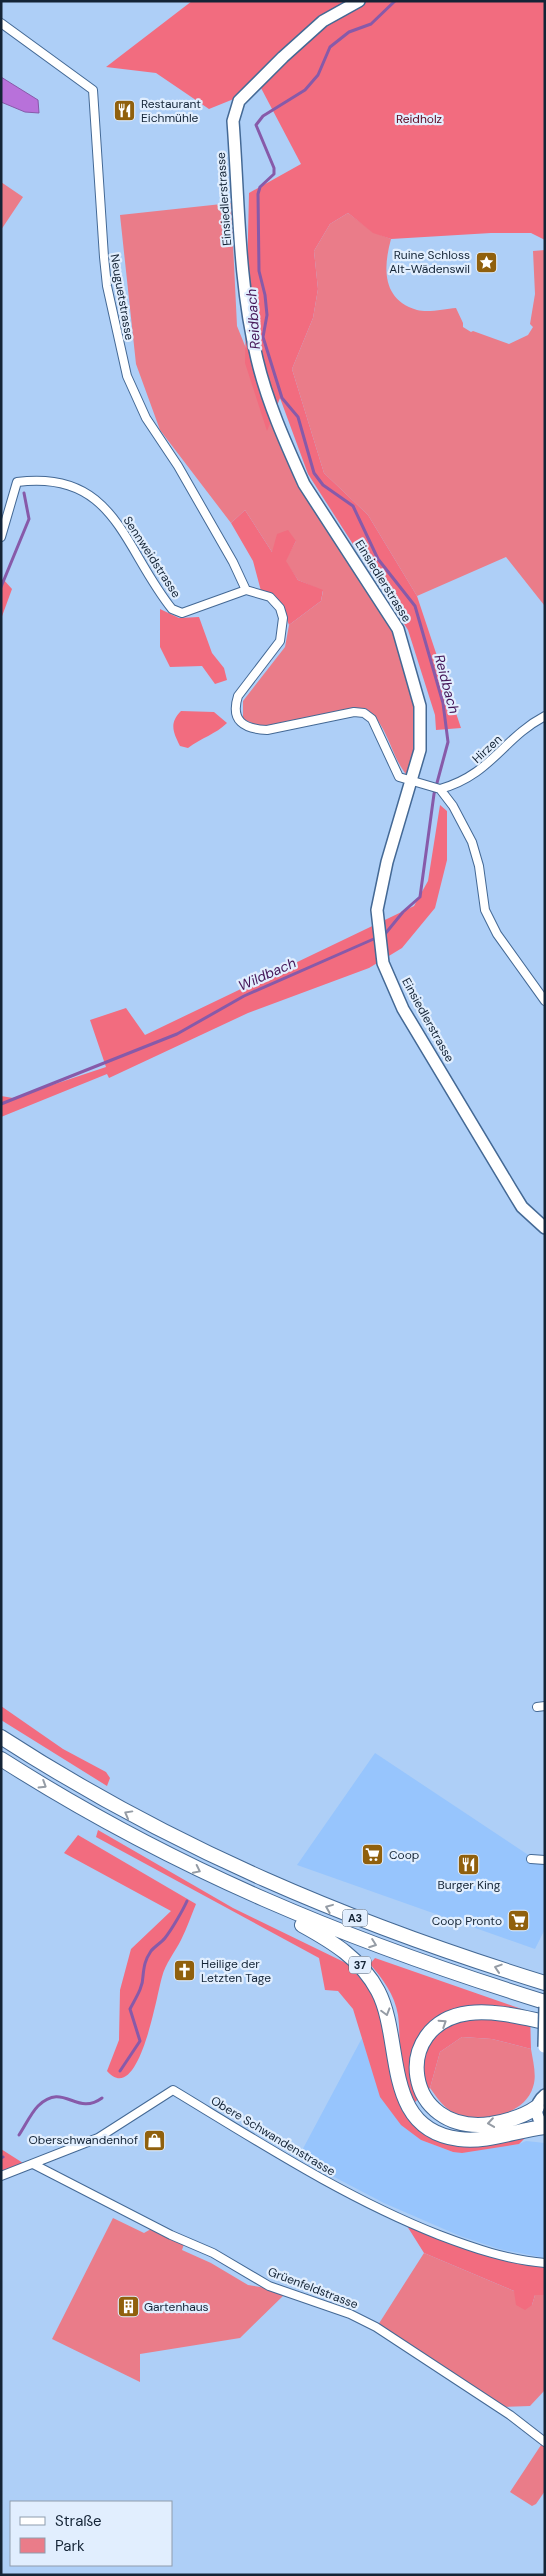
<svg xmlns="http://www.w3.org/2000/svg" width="546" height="2576" font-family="'DM Sans',sans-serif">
<rect width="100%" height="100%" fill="#aecff7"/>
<path fill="#97c5fd" d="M375,1753L539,1862H545V1929L535,1949L297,1865Z
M362,2038L372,2070L421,2140L453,2152L519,2144L526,2141L545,2143V2258L499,2249L460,2236L384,2203L298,2158Z"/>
<path fill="#ea7c89" d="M1,182L23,197L1,230Z
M231,203L237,326L298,477L397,633L418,708V746L409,778C390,757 389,724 365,708L266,729L243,719V701L285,647L289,625L321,601L323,591L298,580L285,561L296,541L272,552L245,510L231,523L160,430L136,364L120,215Z
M348,213L373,232L391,239C383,268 382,300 417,310C428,313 445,309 456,308L463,323V327L471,332L473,331L509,344L528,335L533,327L530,324L535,294L533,251L545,250L544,605L506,557L417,596L368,515L324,473L292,369L313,318L318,289L314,251L330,224Z
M462,2037L492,2039L531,2049C533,2061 537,2076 533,2087C525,2115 481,2124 457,2114C444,2109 438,2099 430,2088L440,2052Z
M113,2218L144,2233L151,2229L184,2244L182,2250L211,2263L248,2285L266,2288L284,2295L240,2338L140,2354V2382L52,2339Z
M424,2253L514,2291L532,2305L535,2295H545V2390L530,2406L502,2407L378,2325Z
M541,2445L545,2447V2491L536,2504L532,2506L510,2492Z"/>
<path fill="#f26c7f" d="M192,1H545V240L531,233H491L391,239L373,233L348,213L330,224L314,251L318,289L313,318L292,369L324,473L368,515L417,596L461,728L436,730L435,715L408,630L308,474L280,398L267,431L245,363L249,193L301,164L261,88L209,109L156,73L106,67Z
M245,510L272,552L277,534L288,530L296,541L286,561L298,580L323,590L321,601L289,625C283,607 279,598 261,591L253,561L231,523Z
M3,579L12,589L1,619V581Z
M160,609L179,618L199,617L212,653L224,668L227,680L215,684L202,666L170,667L160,647Z
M181,711L214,712L227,723C216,734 201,738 188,748L180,746C173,732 169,723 181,711Z
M440,805L447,811V860L435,908L402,948L369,968L248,1013L109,1078L107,1074L1,1117V1096L13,1098L106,1067L90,1020L126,1008L145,1035L414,906L428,881Z
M1,1706L63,1749L106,1772L110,1778L107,1786L1,1720Z
M98,1830L233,1908L346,1963L367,1985L374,1996L383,2028L391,2079L400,2103L452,2144L473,2147L526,2137L519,2144L462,2153L453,2152L421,2140L401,2125L380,2097L353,2009L338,1991L325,1990L319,1958L96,1837Z
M78,1835L196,1904C191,1916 187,1928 181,1940C175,1952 165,1964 162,1977C157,1993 139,2108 107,2071L119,2040L120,1990L131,1949L171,1911L64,1853Z
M375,1958L530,2012L531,2049L492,2039L462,2037L440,2052L430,2088L415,2102C408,2088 402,2074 400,2058C399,2044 400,2029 398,2015C395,1995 382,1978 370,1964Z
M1,2149L23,2163L1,2173Z
M407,2226L471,2251L545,2267V2295H535L532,2305L525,2310L516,2305L514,2291L424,2253Z"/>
<path fill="#b871da" stroke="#875aa9" d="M1,77L38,100L39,113L25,112L1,102Z"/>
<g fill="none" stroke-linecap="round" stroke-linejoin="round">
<path stroke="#875aa9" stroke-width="3" d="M1,587L29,519L24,493
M1,1104L177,1034L244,996L385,934L403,912L420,897L434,794L448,742L443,703L415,606L378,559L353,506L323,485L314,473L298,417L282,398L263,337L267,315L265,295L259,271L258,194L260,187L274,174V168L256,125L263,116L305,90L318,75L330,47L349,32L371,24L395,1
M120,2071L140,2041L130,2009C135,1999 143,1988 143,1976C144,1966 145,1960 151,1951C155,1946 161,1943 165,1938C172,1929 183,1910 187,1901
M19,2135C25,2126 31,2113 38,2106C64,2081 76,2117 102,2098
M1,2158L3,2157"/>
<defs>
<path id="street" d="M1,23L93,90L104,257L107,286L127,376L146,418L178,466L233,562L246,590
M1,537L17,482C115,469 123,548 172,609L182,613L246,590L270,597L280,608L283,618L280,641L238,696C230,721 244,729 267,730L354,712L364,713L372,719L399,777L440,789L453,806L472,842L479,866L485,910L497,934L545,1001
M440,789C491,775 503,738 545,716
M537,1707L545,1706
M531,1859L545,1860
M33,2164L171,2235L213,2253L269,2286L350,2314L376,2327L510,2415L545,2442
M1,2176L98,2138L173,2090C259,2142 345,2198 439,2235C473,2248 508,2260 545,2263"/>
<path id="secondary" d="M359,1L323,21L283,57L239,101L233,121C239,200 238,281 257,359C267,402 286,444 304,484L398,629L420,706V750L387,862L377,910L383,963L403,1009L511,1189L522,1207L545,1228
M545,2095C534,2104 534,2117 545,2126"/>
<path id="highway" d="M1,1737C172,1848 351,1923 545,1983
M1,1759C175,1870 348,1941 545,2002
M302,1925C333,1942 361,1959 378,1991C404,2041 381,2129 459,2139C487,2143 517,2130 545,2127
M537,2107C523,2117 508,2121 491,2124C403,2136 390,2023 469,2013C494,2010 521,2017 545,2022"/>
</defs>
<use href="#street" stroke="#446995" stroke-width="10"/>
<use href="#secondary" stroke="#446995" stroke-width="14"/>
<use href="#highway" stroke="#446995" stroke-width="16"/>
<use href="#street" stroke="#fff" stroke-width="8"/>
<use href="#secondary" stroke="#fff" stroke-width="11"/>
<use href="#highway" stroke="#fff" stroke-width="14"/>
<defs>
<path id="secondary-bridge" d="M544,2047L545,2007"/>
</defs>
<use href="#secondary-bridge" stroke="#446995" stroke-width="14" stroke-linecap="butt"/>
<use href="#secondary-bridge" stroke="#fff" stroke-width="11"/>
</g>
<defs><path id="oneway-chevron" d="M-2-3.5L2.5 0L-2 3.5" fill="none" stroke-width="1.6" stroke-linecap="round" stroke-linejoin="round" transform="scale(1.25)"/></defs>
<g stroke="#959ca5">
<use href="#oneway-chevron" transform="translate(43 1785) rotate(32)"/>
<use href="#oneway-chevron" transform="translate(128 1814) rotate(-151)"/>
<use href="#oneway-chevron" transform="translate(197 1870) rotate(26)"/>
<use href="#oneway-chevron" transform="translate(329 1908) rotate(-158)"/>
<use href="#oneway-chevron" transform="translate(373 1944) rotate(20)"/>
<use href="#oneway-chevron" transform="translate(498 1968) rotate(-162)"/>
<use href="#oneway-chevron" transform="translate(386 2012) rotate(74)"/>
<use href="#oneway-chevron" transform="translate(443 2023) rotate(-33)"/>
<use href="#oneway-chevron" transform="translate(491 2123) rotate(172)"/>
</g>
<defs>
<symbol id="restaurant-square" viewBox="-11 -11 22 22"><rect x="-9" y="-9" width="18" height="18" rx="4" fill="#90600d" stroke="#e1eefe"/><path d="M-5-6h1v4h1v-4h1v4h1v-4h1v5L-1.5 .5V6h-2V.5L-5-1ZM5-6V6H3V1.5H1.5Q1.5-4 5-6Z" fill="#fff"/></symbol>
<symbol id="sight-square" viewBox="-11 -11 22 22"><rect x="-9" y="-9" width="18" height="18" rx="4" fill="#90600d" stroke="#e1eefe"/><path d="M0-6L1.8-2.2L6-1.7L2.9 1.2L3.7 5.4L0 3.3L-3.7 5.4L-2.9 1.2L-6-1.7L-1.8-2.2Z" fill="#fff"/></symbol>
<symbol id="supermarket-square" viewBox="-11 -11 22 22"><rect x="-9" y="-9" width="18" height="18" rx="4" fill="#90600d" stroke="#e1eefe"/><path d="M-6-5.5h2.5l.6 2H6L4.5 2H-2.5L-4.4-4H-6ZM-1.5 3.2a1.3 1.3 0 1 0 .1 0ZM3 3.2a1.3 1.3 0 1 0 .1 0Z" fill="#fff"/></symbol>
<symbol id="church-square" viewBox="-11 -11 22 22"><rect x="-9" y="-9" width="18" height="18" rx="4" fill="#90600d" stroke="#e1eefe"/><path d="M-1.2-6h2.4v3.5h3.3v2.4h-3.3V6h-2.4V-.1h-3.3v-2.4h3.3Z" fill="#fff"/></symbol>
<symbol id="shop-square" viewBox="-11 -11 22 22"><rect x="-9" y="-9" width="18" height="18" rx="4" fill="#90600d" stroke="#e1eefe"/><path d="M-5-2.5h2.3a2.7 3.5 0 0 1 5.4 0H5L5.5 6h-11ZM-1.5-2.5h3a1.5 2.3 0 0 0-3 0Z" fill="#fff"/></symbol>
<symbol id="building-square" viewBox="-11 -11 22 22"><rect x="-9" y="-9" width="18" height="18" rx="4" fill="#90600d" stroke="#e1eefe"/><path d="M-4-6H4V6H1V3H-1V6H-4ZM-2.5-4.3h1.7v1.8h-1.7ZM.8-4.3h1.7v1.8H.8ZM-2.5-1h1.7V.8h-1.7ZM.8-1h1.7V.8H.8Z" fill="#fff"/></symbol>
</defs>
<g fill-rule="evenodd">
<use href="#restaurant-square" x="112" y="98" width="25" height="25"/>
<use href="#sight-square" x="474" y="250" width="25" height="25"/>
<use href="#supermarket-square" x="360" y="1842" width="25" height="25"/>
<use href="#restaurant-square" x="456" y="1852" width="25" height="25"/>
<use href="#supermarket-square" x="506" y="1908" width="25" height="25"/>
<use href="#church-square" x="172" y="1958" width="25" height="25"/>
<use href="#shop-square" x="142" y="2128" width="25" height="25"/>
<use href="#building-square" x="116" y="2294" width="25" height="25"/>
</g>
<g text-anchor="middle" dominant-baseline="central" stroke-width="4.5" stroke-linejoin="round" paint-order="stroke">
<g fill="#e1eefe" stroke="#526172" stroke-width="1">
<rect x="342.5" y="1909.5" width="25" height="17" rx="4"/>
<rect x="349" y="1956.5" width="22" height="17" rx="4"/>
</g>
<g font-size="11" font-weight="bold" fill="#142436">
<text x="355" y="1918">A3</text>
<text x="360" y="1965">37</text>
</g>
<g font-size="12" fill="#142436" stroke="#e1eefe" text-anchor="start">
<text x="141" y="104">Restaurant<tspan x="141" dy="14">Eichmühle</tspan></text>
<text x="470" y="255" text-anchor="end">Ruine Schloss<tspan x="470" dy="14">Alt-Wädenswil</tspan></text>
<text x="389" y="1855">Coop</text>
<text x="469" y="1885" text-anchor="middle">Burger King</text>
<text x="502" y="1921" text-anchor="end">Coop Pronto</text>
<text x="201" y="1964">Heilige der<tspan x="201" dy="14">Letzten Tage</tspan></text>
<text x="138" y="2140" text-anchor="end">Oberschwandenhof</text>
<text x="144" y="2307">Gartenhaus</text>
</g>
<g font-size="12" fill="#5d051e" stroke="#e1eefe">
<text x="419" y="119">Reidholz</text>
</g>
<g font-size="12" fill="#142436" stroke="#e1eefe">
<text transform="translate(224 199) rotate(-94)">Einsiedlerstrasse</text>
<text transform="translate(122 297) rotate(80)">Neuguetstrasse</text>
<text transform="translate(152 557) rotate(57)">Sennweidstrasse</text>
<text transform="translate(383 581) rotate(58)">Einsiedlerstrasse</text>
<text transform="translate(487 749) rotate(-43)">Hirzen</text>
<text transform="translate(428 1020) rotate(61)">Einsiedlerstrasse</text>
<text transform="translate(273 2136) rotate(31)">Obere Schwandenstrasse</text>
<text transform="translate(313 2288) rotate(21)">Grüenfeldstrasse</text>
</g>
<g font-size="14" font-style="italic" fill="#441658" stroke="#e1eefe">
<text transform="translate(253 319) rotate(-94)">Reidbach</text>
<text transform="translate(447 684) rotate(75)">Reidbach</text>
<text transform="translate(267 974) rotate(-24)">Wildbach</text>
</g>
</g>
<rect width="546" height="2576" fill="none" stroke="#142436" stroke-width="5"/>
<rect x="10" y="2501" width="162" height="65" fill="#e1eefe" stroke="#8f9dae"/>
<rect x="20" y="2517" width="25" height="8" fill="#ffffff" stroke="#8f9dae"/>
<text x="55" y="2526" font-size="15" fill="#142436">Straße</text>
<rect x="20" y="2538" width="25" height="15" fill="#ea7c89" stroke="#8f9dae"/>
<text x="55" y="2551" font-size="15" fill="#142436">Park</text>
</svg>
